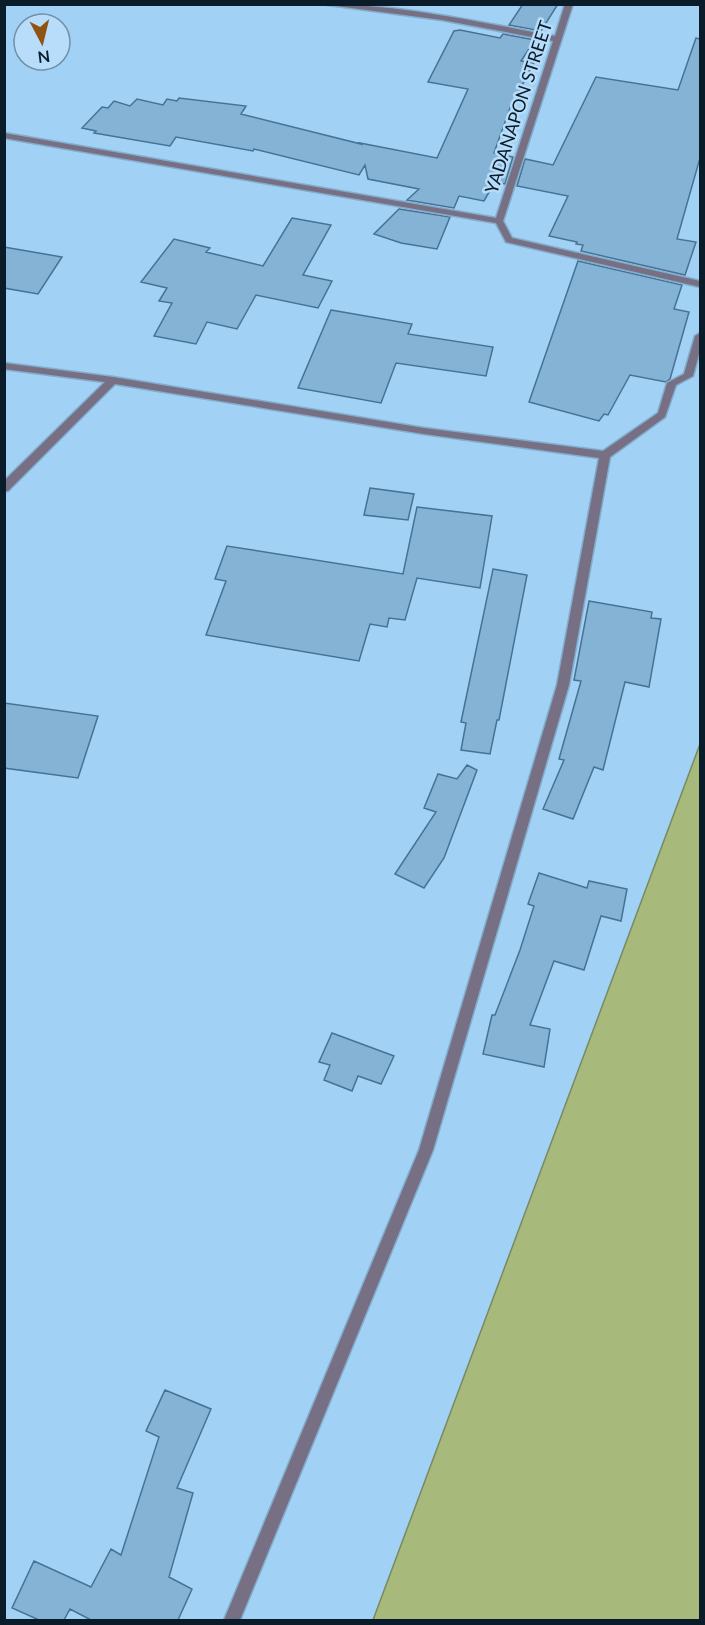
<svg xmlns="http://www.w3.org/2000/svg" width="705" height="1625" font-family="Lato,sans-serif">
<rect width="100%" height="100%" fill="#a1d1f5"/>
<path fill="#a7b97b" stroke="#788a62" stroke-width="1.5" d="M700,744V1620H373Z"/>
<path fill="#85b3d6" stroke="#467393" stroke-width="1.5" d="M523,4H558L541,31L509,25Z
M460,30L500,38L503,34L535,40L521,61L534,63L510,108L494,153L513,157L505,184L495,182L484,201L459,196L454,208L407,200L419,189L368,179L365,165L359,175L254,149L253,151L176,137L170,146L94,133L96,131L82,128L102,107L108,108L114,101L130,106L137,99L163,105L167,99L177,101L179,98L246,106L241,114L361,144L360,143L437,158L468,89L428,82L454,31Z
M696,38L700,39V158L677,239L696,242L685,275L581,251L583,245L576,244L577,242L549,236L568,196L517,186L525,159L553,165L596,77L678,90Z
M399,209L450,217L437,249L401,243L374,234Z
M292,218L331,225L303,275L332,281L318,308L256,295L237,329L207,322L196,344L154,336L172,303L159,301L167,288L141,282L174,239L210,248L206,252L263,266Z
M4,247L62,257L38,294L4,288Z
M578,261L682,285L674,309L689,312L670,379L666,382L630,375L608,415L604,414L599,421L529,402Z
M331,310L412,324L408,334L493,347L486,376L396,363L381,403L298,388Z
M370,488L414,494L408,520L364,515Z
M417,507L492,516L480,588L417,578L405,620L389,618L387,627L370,624L359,661L206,635L226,581L215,579L227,546L403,574Z
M493,569L527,575L499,720H497L490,754L461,750L466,723L461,722Z
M589,601L652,612L651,618L661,619L649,687L625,682L603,770L594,767L573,819L543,809L564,760L559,759L581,681L574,680Z
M4,703L98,716L78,778L4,768Z
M467,765L477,770L444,858L424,888L395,874L436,812L424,808L438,774L457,779Z
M539,873L587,888L589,881L627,889L621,921L601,916L584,970L554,961L530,1025L550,1029L544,1067L483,1054L492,1015H495L520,950L534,906L528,904Z
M332,1033L394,1056L381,1084L358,1076L352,1091L324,1080L330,1065L319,1062Z
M165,1390L211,1409L177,1488L193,1493L169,1577L192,1589L178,1620H91L70,1609L64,1620H39L12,1608L34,1561L91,1587L111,1549L121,1555L159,1437L146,1431Z"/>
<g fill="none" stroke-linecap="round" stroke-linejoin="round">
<defs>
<path id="minor" d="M321,4C399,4 478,22 555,36L565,4H573L503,221L512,238L700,281V287L506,242L496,223L4,138V133L496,218L553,41L442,20Z
M700,333V350L693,376L676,385L665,417L610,457L569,685L433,1150L240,1620H224L419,1150L557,685L599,458L424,434L115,384L8,491H4V481L105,382L4,369V363L113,377L424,428L603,451L658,413L667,383L684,374L695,336Z"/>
</defs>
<use href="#minor" stroke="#83adcc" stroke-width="3"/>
<use href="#minor" fill="#777084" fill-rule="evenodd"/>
</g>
<g text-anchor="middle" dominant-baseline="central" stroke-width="5" stroke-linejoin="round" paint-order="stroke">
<g font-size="18" fill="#0a1c29" stroke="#b7ddfa">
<text transform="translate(518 107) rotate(-72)">YADANAPON STREET</text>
</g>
</g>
<rect width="705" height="1625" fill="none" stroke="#0a1c29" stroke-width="12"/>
<g transform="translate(42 42) rotate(173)"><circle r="28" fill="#b7ddfa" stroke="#7290a6" stroke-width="1.5"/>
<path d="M0-4.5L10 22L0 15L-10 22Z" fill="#8f5312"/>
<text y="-9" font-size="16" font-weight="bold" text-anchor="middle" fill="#0a1c29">N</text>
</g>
</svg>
